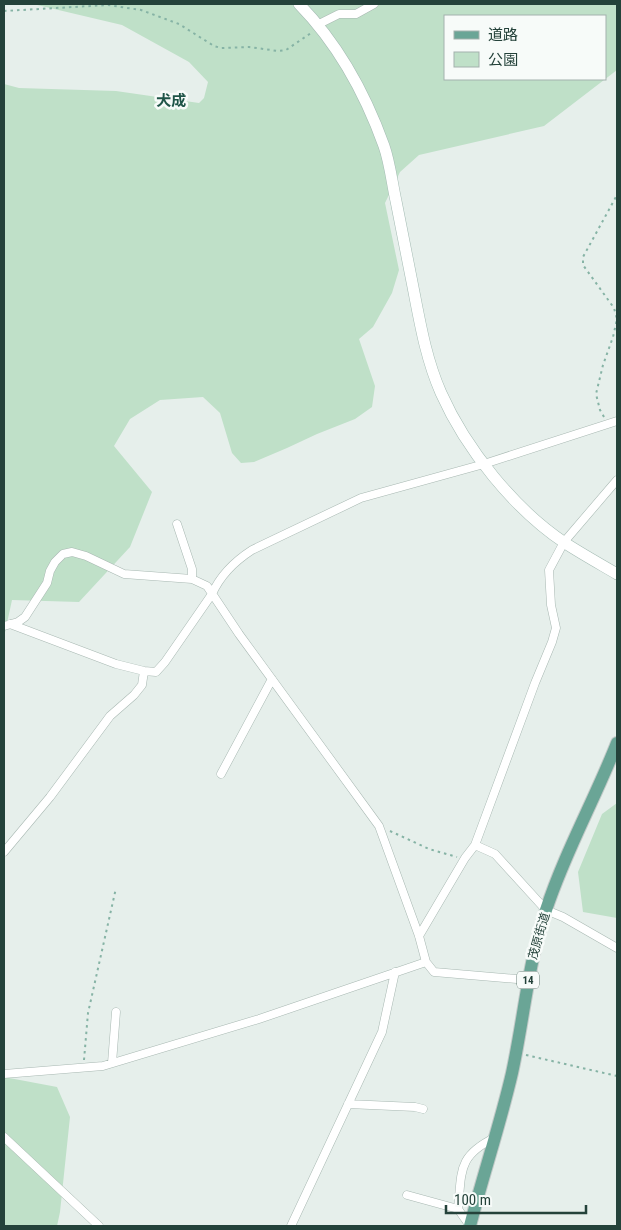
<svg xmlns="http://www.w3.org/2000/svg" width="621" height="1230" font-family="'Roboto Condensed','Noto Sans JP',sans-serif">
<rect width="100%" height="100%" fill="#e6efeb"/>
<path fill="#bfe0c8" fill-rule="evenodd" d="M33,4H617V70L544,126L419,155L400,172L385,203L399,270L392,293L373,327L359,339L375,386L372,407L355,419L317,434L287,448L254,462L241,463L232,453L220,413L203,397L160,400L130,419L114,446L152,492L130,547L79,602L12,600L4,637V84L19,88L116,91L199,103L204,98L208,82L189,62L122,25ZM445,16H605V79H445Z
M617,803V918L583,912L578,872L602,814Z
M4,1077L57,1087L70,1117L60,1212L57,1226H4Z"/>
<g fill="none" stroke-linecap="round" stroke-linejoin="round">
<defs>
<path id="street" d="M319,24L339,14H356L374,4
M177,524L192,569V579
M10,624L116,664L144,671L156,672L165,662L212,594C220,576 235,561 252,550L361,498L484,464L617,421
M4,626L18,622L25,617L47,583L50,571L55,562L63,554L72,552L86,556L124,574L192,579L207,586L239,634L379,826L419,936L426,962L434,972L528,980
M221,774L272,679
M475,845L495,854L546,910L563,917L617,948
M4,852L50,797L110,716L134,695L142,685L144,671
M419,936L465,858L475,845L535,683L552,642L556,628L551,605L549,570L564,542L617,480
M112,1063L116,1012
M4,1074L103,1066L259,1019L426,962
M348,1104L415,1107L423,1109
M4,1137L99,1226
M407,1195L458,1209
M291,1226L382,1032L395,972
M470,1226L458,1209C462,1171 457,1156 496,1137"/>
<path id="secondary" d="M299,4C338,44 365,93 384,146C390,163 392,183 396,201C402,230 407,258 413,287C420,323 426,359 441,393C466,449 514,509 565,543C582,554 600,564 617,574"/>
<path id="primary" d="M470,1226C483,1175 500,1125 512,1073C524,1018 528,963 546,910C565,852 595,799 617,743"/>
</defs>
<use href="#street" stroke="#a8b8b2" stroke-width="9"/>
<use href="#secondary" stroke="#a4bbb3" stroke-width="12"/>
<use href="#primary" stroke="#c2cac8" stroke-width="14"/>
<path stroke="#86b3a5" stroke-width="2" stroke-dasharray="2.5 4" stroke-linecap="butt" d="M4,11L108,5L141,10L179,24L214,46L221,48L249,47L278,51L286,50L311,33
M604,417L600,410L596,394L603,365L613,337L617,319L614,308L583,265V257L617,195
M390,831L429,849L457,857
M526,1055L617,1076
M84,1060L88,1013L116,888"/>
<use href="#street" stroke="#fff" stroke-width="8"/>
<use href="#secondary" stroke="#fff" stroke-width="11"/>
<use href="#primary" stroke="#6aa596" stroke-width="12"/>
</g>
<g text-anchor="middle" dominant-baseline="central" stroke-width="5" stroke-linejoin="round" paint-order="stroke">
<rect fill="#f7fbf9" stroke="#637a73" stroke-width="1" x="517" y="971.5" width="22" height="17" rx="4"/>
<g font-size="11" font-weight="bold" fill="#24423a">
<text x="528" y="980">14</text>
</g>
<g font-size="12" fill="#24423a" stroke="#f7fbf9">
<text transform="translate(539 936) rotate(-74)">茂原街道</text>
</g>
<g font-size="15" font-weight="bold" fill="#1f5548" stroke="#f7fbf9">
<text x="171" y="101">犬成</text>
</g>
</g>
<rect width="621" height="1230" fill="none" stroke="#24423a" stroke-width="10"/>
<rect x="444" y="15" width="162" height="65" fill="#f7fbf9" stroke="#a3b1ad"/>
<rect x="454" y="31" width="25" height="8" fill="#6aa596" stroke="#a3b1ad"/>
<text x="488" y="40" font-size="15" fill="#24423a">道路</text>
<rect x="454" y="52" width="25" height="15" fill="#bfe0c8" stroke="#a3b1ad"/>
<text x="488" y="65" font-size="15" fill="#24423a">公園</text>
<path d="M446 1205v8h140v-8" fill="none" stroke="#24423a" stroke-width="2.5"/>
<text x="454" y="1205" font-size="15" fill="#24423a" stroke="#f7fbf9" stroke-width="4" paint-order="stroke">100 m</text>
</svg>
